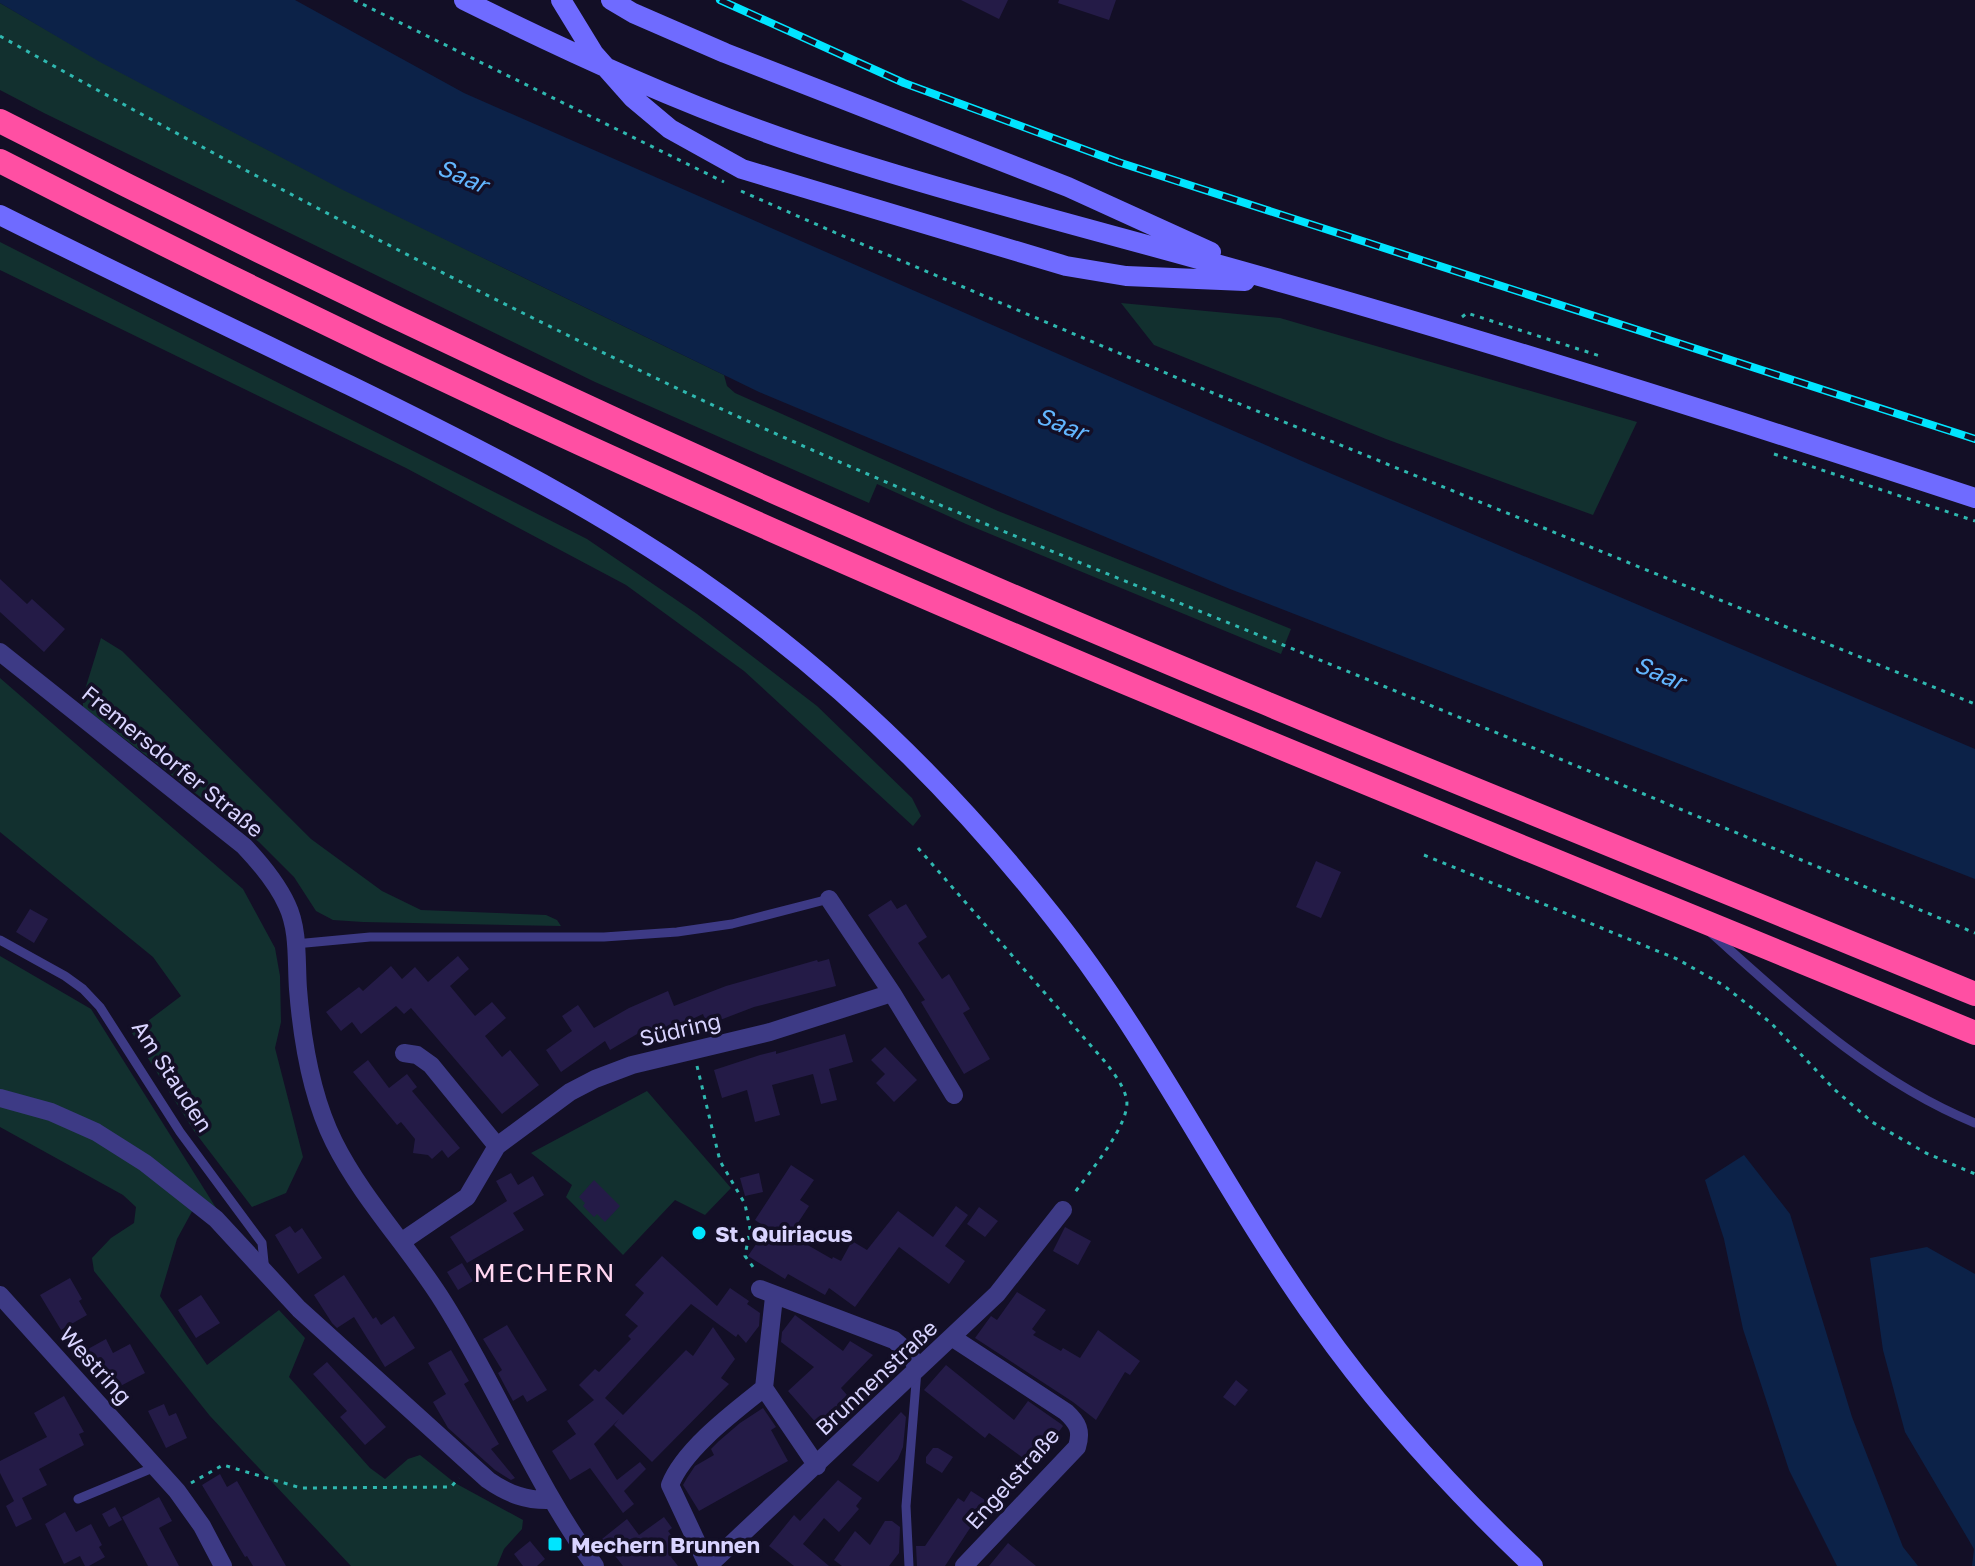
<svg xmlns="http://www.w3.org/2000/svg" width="1975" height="1566" font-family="'Golos Text',sans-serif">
<rect width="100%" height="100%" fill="#130f26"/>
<path fill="#12302f" d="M0,3C234,140 480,256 724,375L727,386L735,393L998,511L1291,629L1281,654L966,524L877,484L869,503L595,382L44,113L0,90Z
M0,242L587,539L697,614L817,706L912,798L921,816L913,826L744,671L626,585L406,468L0,270Z
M1121,303L1280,318L1637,422L1593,515L1386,439L1154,345Z
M101,638L122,651L311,839L382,891L421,910L546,915L557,920L561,926L363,922L333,920L316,911L294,877L259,842L83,707V696Z
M0,678L243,889L275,948L280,976L281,1022L275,1048L303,1157L286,1193L252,1207L194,1131L132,1033L181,996L153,957L0,832Z
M0,956L91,1009L218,1211L195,1206L177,1239L160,1296L207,1365L279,1310L305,1338L289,1377L370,1468L385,1479L408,1459L420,1455L455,1483L523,1520L522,1529L504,1549L497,1566H351L210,1416L94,1271L92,1258L111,1238L134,1223L136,1207L123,1195L0,1127Z
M647,1091L731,1188L705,1215L675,1200L623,1255L566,1197L572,1185L531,1153Z"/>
<path fill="#0c2248" d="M0,0H295L464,93L1311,465L1975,749V879L1230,589L759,392L343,190L100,62L0,3Z
M1744,1155L1790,1214L1852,1417L1903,1547L1918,1566H1837L1789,1470L1743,1329L1724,1239L1705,1180Z
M1927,1247L1975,1274V1566H1972L1974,1549L1905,1432L1883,1350L1870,1258Z"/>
<path fill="#241b47" d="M961,0H1008L999,19Z
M1059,0H1116L1109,20L1058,3Z
M0,579L27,604L32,599L65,629L44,652L0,612Z
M1316,861L1341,872L1321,918L1296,907Z
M891,900L897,909L906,904L927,937L918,943L942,979L949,974L970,1009L963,1013L990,1059L964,1074L921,1002L925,1000L868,915Z
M30,909L48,919L34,943L16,932Z
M458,956L469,969L450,986L475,1016L492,1002L506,1018L485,1036L502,1057L510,1050L539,1085L502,1114L411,1008L404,1014L396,1006L361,1034L352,1022L341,1031L326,1012L359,987L363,991L391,966L402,979L415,967L428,982Z
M829,959L836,986L754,1007L707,1025L703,1014L653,1037L649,1027L610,1050L605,1041L561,1072L546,1050L572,1031L562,1016L578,1005L594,1028L629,1008L668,991L674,1006L726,986L817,960L818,962Z
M845,1034L853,1062L829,1069L837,1100L821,1104L813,1074L772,1085L780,1115L755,1122L747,1090L722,1098L714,1070L760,1055L776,1051V1054Z
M885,1047L917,1080L894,1102L876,1083L885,1074L871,1060Z
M368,1060L389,1088L407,1074L417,1087L412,1091L460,1148L448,1158L442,1150L432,1159L428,1155L413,1153L415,1139L401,1122L397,1125L353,1072Z
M791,1165L814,1180L800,1200L809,1206L790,1235L832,1259L833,1257L841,1261L852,1241L867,1250L898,1211L933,1237L956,1206L968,1215L945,1246L965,1261L949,1284L899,1247L855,1307L829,1288L825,1295L788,1274L785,1279L748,1256L767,1228L755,1220Z
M511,1173L518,1185L533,1176L544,1195L513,1213L524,1230L467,1263L450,1237L507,1201L496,1181Z
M759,1173L763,1192L745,1196L740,1178Z
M594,1180L620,1206L605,1222L597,1214L594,1217L583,1206L585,1203L579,1197Z
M979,1207L998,1221L985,1237L967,1224Z
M290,1226L295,1233L302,1228L322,1258L298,1274L275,1235Z
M1065,1227L1091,1241L1078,1265L1053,1251Z
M662,1256L717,1306L730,1288L749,1301L747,1304L760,1313L759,1326L746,1343L738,1334L736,1337L691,1304L605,1398L623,1415L686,1350L693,1356L713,1327L735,1359L721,1378L729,1384L652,1462L614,1425L619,1419L594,1444L617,1480L640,1462L646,1469L624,1491L634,1504L623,1513L590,1468L570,1480L552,1451L576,1434L567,1421L594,1400L579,1385L595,1369L599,1372L631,1339L628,1336L638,1326L625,1315L644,1293L635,1285Z
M462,1263L473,1281L458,1290L447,1272Z
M344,1275L373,1319L376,1317L381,1325L394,1316L415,1348L385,1367L354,1317L337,1328L332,1323L314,1295Z
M70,1278L82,1299L79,1301L87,1315L61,1330L40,1295Z
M1017,1292L1046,1310L1032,1329L1036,1332L1033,1335L1061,1351L1063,1348L1080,1358L1098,1330L1140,1361L1130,1375L1125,1372L1096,1420L1073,1402L975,1338L991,1316L997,1320Z
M201,1295L220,1323L196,1338L178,1310Z
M795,1315L843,1351L850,1341L873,1355L841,1388L858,1408L826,1434L788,1391L814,1367L781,1342L782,1332Z
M507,1325L547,1390L527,1402L523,1395L513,1401L498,1373L502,1370L483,1339Z
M106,1339L113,1353L130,1344L145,1373L113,1390L98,1361L94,1362L88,1349Z
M451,1350L469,1381L464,1384L499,1444L491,1449L515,1478L511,1480L495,1470L448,1428L433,1402L446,1394L428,1363Z
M327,1362L386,1427L365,1445L340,1417L347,1411L313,1374Z
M946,1365L1014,1420L1028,1401L1061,1424L1063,1426L1034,1466L989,1433L985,1438L924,1390Z
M1236,1380L1248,1390L1235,1406L1223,1397Z
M64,1396L84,1432L79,1434L84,1445L39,1469L47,1485L22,1498L32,1519L16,1527L6,1506L14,1501L0,1473V1461L47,1437L34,1413Z
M164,1404L169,1416L176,1413L187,1438L166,1448L148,1411Z
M763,1408L776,1427L771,1430L788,1461L699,1511L683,1485L687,1478L695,1466L714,1455L711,1449L719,1441L740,1423Z
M901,1412L906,1417L903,1447L898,1459L878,1482L852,1465Z
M933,1448H938L953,1457L942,1473L926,1463V1457Z
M220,1474L227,1487L237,1481L286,1566H253L247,1556L245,1557L202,1485Z
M838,1480L862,1498L856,1506L859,1509L839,1532L824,1518L803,1544L829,1566H794L769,1546L794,1515L800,1521Z
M971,1491L996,1507L982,1527L974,1522L945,1566H917L916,1546H925L958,1498L964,1502Z
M159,1497L172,1521L159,1528L179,1566H148L122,1517Z
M115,1507L122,1520L109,1527L102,1514Z
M65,1512L76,1532L91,1524L102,1545L99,1547L105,1557L89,1566H85L80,1556L64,1564L45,1524Z
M664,1517L672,1528L668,1531L682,1549L671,1557L678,1566H623L602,1539L627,1519L639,1535Z
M885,1521H892L900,1527L899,1553L889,1566H842L834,1560L855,1531L870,1545Z
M530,1541L545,1559L537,1566H523L514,1554Z
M1008,1543L1036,1566H989Z"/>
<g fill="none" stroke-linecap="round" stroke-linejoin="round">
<path stroke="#2fb8b0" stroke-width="3" stroke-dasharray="4 6" stroke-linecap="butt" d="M354,0L724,182
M0,36C225,162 454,282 687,393C891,489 1102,571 1310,656C1533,747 1754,840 1975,933
M741,191L836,233L1213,393L1975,704
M1462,317L1467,313L1603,357
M1774,454L1975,521
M918,848L1107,1064C1114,1074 1123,1085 1126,1097C1134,1121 1087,1175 1073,1195
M1424,855L1677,959L1723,985L1771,1023L1834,1089L1872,1122L1926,1153L1975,1174
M697,1066L720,1161L745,1204L750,1229L745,1256L756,1271
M191,1483L223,1465L301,1488L451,1487L459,1478"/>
<path stroke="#3d3a85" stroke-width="9" d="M1711,933C1793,1006 1872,1081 1975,1123
M0,940L65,976L83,989L100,1007L180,1132L262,1243L265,1272
M295,944L370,937H604L677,932L732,924L829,899
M78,1499L155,1467
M909,1566L906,1506L917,1370"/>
<path stroke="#3d3a85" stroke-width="18" d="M0,652L244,846C261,864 277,883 287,905C299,930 296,962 298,989C302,1040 311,1096 334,1142C363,1200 410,1248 444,1303C498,1389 535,1484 595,1566
M829,899L892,993L954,1095
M404,1053L417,1055L431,1065L497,1146
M0,1098L51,1112L96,1132L145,1163L216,1219L299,1309L488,1480C508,1494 527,1501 551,1500
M401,1242L467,1197L497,1146L570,1092L595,1079L632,1065L770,1032L892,993
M760,1289L894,1340L909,1353L917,1368
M0,1295L177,1491L202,1526L223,1566
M774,1297L764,1388L817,1466
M953,1338L1066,1412C1078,1423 1082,1431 1077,1447L964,1566
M708,1566L997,1294L1063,1210
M708,1566L670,1485C684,1449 734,1412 764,1388"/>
<path stroke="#6f6bff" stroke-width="20" d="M464,0C573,54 686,106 802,145C962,198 1125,237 1287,284C1518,350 1747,423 1975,498
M561,0L594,54L633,98L670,129L742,169L1066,266L1126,276L1245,281
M611,0L633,13L725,53L1068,187L1211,252
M0,215C116,273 233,329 349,385C478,448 607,513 723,597C848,687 959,797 1054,918C1154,1044 1224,1192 1318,1323C1380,1411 1455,1492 1533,1566"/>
<path stroke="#ff4fa3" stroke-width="24" d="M0,121C283,266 571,403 863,531C1230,693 1604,841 1975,994
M0,161C212,270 427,374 645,473C1083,672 1530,849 1975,1033"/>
<defs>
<path id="rail" d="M720,0L904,83L1118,162L1975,439"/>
</defs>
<use href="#rail" stroke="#00e5ff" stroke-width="8"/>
<use href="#rail" stroke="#130f26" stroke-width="5" stroke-dasharray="15" stroke-linecap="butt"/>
</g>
<g fill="#00e5ff" stroke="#130f26" stroke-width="3">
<circle cx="699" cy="1233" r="8"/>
<rect x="547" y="1536" width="16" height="16" rx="4"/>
</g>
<g text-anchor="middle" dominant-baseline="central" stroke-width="7" stroke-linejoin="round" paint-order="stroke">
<g font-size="22" fill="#d9d4ff" stroke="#130f26">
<text transform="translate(173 761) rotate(39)">Fremersdorfer Straße</text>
<text transform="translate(680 1029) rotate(-13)">Südring</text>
<text transform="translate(173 1076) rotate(57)">Am Stauden</text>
<text transform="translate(96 1365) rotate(48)">Westring</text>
<text transform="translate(876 1377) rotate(-43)">Brunnenstraße</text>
<text transform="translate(1012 1478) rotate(-48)">Engelstraße</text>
</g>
<g font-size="22" font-weight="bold" fill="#d9d4ff" stroke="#130f26" text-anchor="start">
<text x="715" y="1233">St. Quiriacus</text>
<text x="571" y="1544">Mechern Brunnen</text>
</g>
<g font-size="24" font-style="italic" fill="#62b6ff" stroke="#130f26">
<text transform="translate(463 175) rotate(23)">Saar</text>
<text transform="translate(1062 423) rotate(22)">Saar</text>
<text transform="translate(1660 672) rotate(23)">Saar</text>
</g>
<g font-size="26" letter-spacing="2" fill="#ffd6f0" stroke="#130f26">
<text x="545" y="1272">MECHERN</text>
</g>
</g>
</svg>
